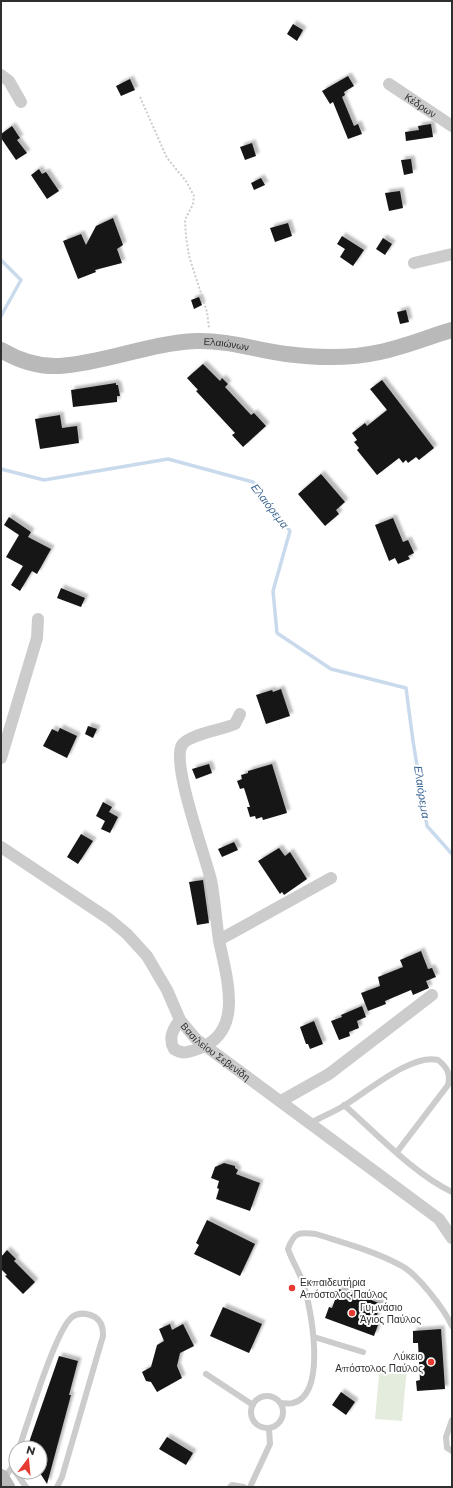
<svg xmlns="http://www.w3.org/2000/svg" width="453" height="1488" font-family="Montserrat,sans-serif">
<defs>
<filter id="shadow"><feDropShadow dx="3.5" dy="-3.5" stdDeviation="1" flood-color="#0004"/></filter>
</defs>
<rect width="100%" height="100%" fill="#fff"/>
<path fill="#e3ecdd" d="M380,1365L407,1368L402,1421L375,1419Z"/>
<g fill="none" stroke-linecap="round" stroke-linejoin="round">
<path stroke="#c9daec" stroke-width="3.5" d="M1,260L21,280L1,316
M1,469L44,480L168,459L253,482L290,531L273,591L277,633L331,669L406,688L413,741L427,826L452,854"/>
</g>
<path fill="#161616" filter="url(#shadow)" d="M293,24L303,30L297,41L287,34Z
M348,76L354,86L344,92L345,95L342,97L354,126L358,124L362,134L348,139L333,102L330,104L322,91Z
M130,79L135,90L121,96L116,86Z
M431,124L433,137L406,141L405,132L419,130L418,126Z
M12,126L20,138L17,140L27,153L16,160L1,138V134Z
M252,143L256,156L245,160L240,147Z
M411,159L413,173L404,175L401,160Z
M39,169L42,174L46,172L59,191L47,199L31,175Z
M261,178L265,185L254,190L251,183Z
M400,191L403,208L389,211L385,193Z
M113,218L123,245L117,249L122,263L95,270L96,272L78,279L63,241L81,234L86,245L96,226Z
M288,223L292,236L275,242L270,228Z
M342,236L364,250L353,266L340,257L345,249L337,244Z
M383,238L392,244L385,255L376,249Z
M199,297L202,305L194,309L191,300Z
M406,310L409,322L400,324L397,312Z
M203,364L220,381L222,378L228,384L225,387L251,415L254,413L266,426L243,447L232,435L235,433L196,391L198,390L187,378Z
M382,380L434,448L419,460L416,457L408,463L406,460L403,463L399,458L377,475L357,450L359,448L354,442L357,440L352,433L365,423L367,426L387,410L370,389Z
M116,383V385H118L120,396H117V402L73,407L71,390Z
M60,415L62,428L77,426L79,443L40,449L35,419Z
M321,474L345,502L336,510L339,514L325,526L298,494Z
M9,517L31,532L28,537L51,549L37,574L32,571L20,591L11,585L23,566L6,557L19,535L4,525Z
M393,518L403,542L408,540L414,553L408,556L410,559L398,564L395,558L389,561L375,525Z
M61,588L85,598L81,607L57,598Z
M281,689L290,716L266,724L256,695L272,690L273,692Z
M88,726L97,729L93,738L85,734Z
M60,728L77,736L67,758L43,746L52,729L58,732Z
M209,764L212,773L196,779L192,769Z
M272,764L287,813L263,820L262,817L256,819L255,816L250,817L247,807H250L244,788L240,789L237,781L242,779L241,775L248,773V771Z
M103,802L112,807L109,812L118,817L110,833L101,829L105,821L96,816Z
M81,834L93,841L78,864L67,857Z
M234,842L238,850L222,857L218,849Z
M279,848L285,856L290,852L307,879L284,895L282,892L280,894L258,861Z
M203,880L209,923L197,925L189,882Z
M421,951L428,969L432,968L436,977L426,981L429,988L413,995L411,990L385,1001L386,1004L368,1011L361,993L380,986L378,977L403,967L400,960Z
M362,1006L366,1017L357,1021L359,1028L349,1032L350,1036L339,1040L331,1021L342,1017L341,1015Z
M314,1021L323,1044L310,1049L308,1044H306L300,1027Z
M224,1163L235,1166V1168L238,1170L236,1174L260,1183L250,1211L216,1199L219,1189L217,1188L219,1181L211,1178L215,1167Z
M207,1220L255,1244L240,1276L194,1254L199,1245L196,1243Z
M7,1250L16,1259L14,1261L35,1282L23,1294L5,1276L7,1275L1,1269V1257Z
M339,1289L350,1293V1291L381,1304L374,1323L378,1325L374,1336L325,1318L329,1307L332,1308Z
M223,1307L262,1324L249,1353L210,1336Z
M170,1324L172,1330L183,1324L194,1346L180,1353L177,1366L182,1378L157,1392L151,1382L146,1381L142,1372L151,1367L157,1345L164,1341L159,1329Z
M441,1329L445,1389L417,1391L416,1381L420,1380L418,1343H413V1331Z
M59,1356L78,1361L69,1395H71L47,1484L40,1473V1448H27Z
M341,1392L355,1402L346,1415L332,1405Z
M167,1437L193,1453L186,1465L159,1449Z"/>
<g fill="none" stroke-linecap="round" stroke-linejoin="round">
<path stroke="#ccc" stroke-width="2" stroke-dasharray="2 2" stroke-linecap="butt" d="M140,97L167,158L186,181L194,196L193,204L185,220L186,236L189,256L207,312L209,328"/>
<path stroke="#ccc" stroke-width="6" d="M344,1105C376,1133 414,1174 452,1192
M309,1124C321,1117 334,1112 345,1105C367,1092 412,1053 438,1060C447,1067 451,1074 448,1085L397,1152
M314,1337L363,1352
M206,1374L253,1405
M251 1412a16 16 0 1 1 32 0a16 16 0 1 1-32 0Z
M281,1403C285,1403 290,1404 293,1403C328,1394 311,1307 303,1283C299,1271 292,1261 288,1249C294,1232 299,1232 316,1234C344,1243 374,1251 400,1265C417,1273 444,1309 452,1326
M452,1420L446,1437L447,1448L452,1451
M19,1448C28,1423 55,1331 72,1317C79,1312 87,1313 95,1317C102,1322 103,1328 103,1336L62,1477L57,1487
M12,1467L26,1487
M4,1479L12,1467L16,1456
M230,1487L232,1485L244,1487
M250,1487L270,1444L269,1429"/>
<g stroke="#ccc" stroke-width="12">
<path d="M1,75L9,81L21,102"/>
<path id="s1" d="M389,84L452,126"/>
<path d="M414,263L452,254"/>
<path d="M1,758L37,638L38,619"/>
<path id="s2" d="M1,847L109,919L127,934L147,956L167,990L180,1020L196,1039L439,1219L452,1238"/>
<path d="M219,940C216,921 215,900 211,880C205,855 171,763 182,745C189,734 223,730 235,724L240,714"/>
<path d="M180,1020C173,1029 168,1038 174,1049C184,1055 189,1052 200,1048C245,1031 226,976 219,940L331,878"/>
<path d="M281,1101L329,1074L432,995"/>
</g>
<g stroke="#b9b9b9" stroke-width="16">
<path id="s3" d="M1,350C18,360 39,367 59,366C105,363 149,343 196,341C227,340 256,350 286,354C317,358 349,359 380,352C404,347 428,337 452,330"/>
<path d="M1,1477L7,1487"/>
</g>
</g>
<g fill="#e73a30" stroke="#fff" stroke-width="1.5">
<circle cx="292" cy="1288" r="4"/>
<circle cx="352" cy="1313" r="4"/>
<circle cx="431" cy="1362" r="4"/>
</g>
<g text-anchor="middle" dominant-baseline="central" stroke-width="4" stroke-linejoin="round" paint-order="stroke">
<g font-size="10" fill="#2f2f2f" stroke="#fff">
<text stroke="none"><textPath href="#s1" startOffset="38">Κέδρων</textPath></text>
<text stroke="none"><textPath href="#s3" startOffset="231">Ελαιώνων</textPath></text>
<text stroke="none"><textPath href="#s2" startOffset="303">Βασιλείου Σεβενίδη</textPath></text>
</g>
<g font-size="10" fill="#2f2f2f" stroke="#fff" text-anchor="start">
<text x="300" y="1282">Εκπαιδευτήρια<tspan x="300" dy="12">Απόστολος Παύλος</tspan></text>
<text x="360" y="1307">Γυμνάσιο<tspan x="360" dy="12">Άγιος Παύλος</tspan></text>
<text x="423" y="1356" text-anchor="end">Λύκειο<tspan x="423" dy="12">Απόστολος Παύλος</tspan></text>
</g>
<g font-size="11" font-style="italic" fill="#3c6693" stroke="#fff">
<text transform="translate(270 506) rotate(52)">Ελαιόρεμα</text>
<text transform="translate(422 792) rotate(81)">Ελαιόρεμα</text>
</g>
</g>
<rect width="453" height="1488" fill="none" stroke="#2f2f2f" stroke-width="4"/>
<g transform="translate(28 1460) rotate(16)"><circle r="19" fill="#ffffff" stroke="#acacac"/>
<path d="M0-3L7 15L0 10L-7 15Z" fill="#e73a30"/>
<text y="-6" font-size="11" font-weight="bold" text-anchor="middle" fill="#2f2f2f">N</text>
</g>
</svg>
